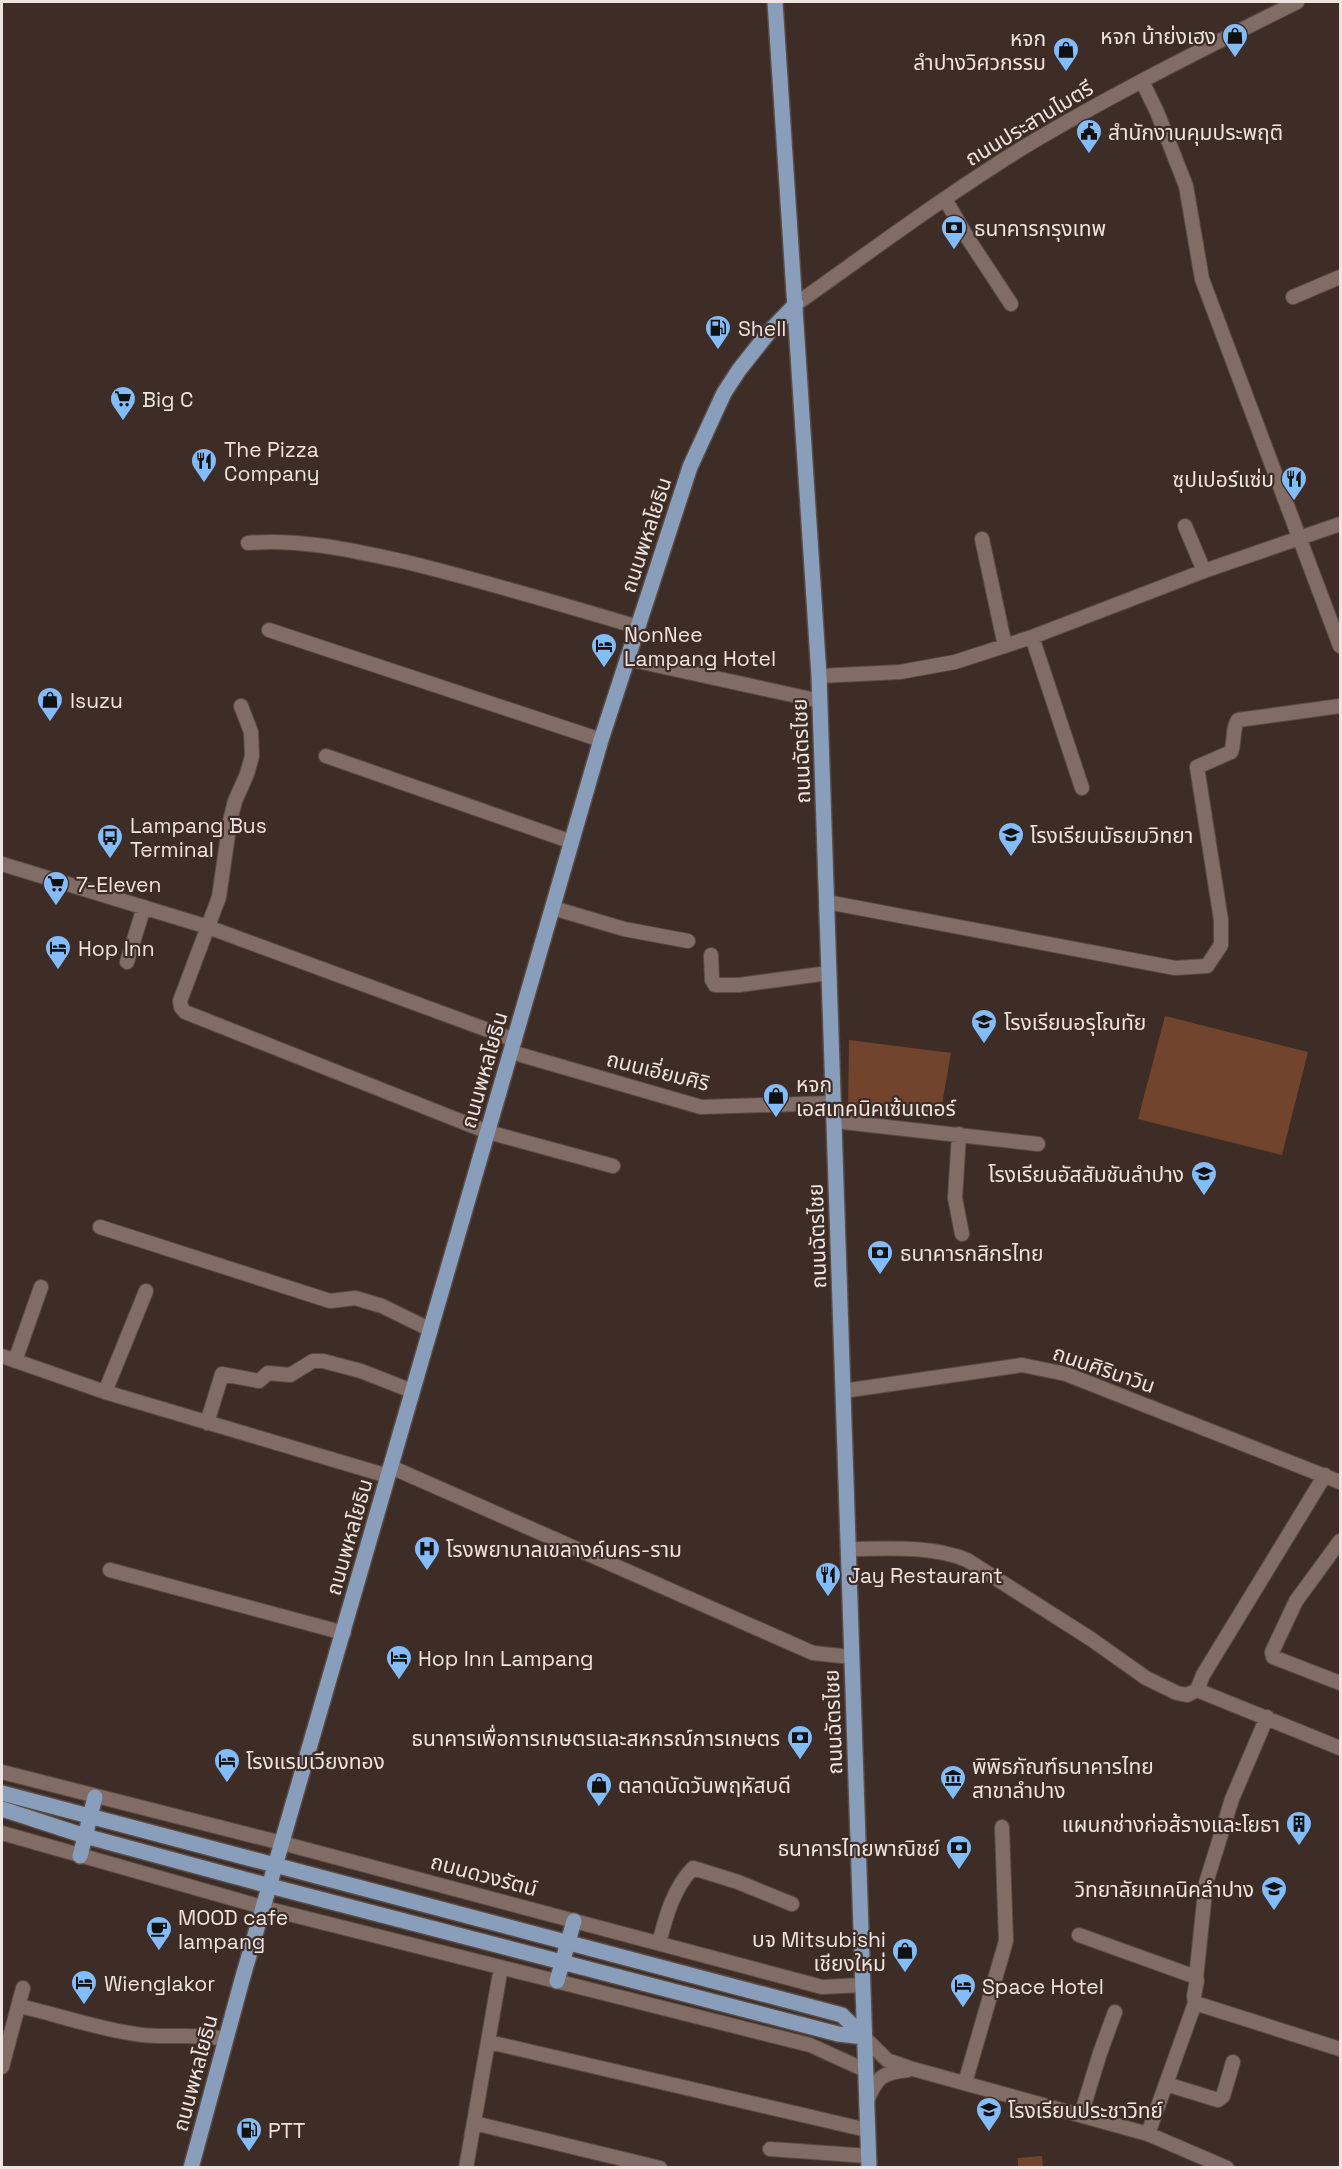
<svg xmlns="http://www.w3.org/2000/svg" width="1342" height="2169" font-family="'Space Grotesk','Noto Sans Thai',sans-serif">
<rect width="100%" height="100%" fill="#3e2d26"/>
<path fill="#72432d" d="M1165,1016L1308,1052L1282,1155L1138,1119Z
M849,1040L951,1053L940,1116L848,1109Z
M1042,2156L1043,2167H1018V2158Z"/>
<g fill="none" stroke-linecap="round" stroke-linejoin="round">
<defs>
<path id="minor" d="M1142,81L1157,112L1186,186L1202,279L1340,646
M945,199L967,237L1011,304
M1293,297L1340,277
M796,304C871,251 946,195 1024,147C1112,94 1205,48 1297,2
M1185,526L1204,571
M982,539L1005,646
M248,543C300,538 355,551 406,562C484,581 561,604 638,627
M269,630L601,740
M1032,637L1082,788
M628,659L820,701
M819,676L900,672L955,662L1032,637L1204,571L1340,524
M241,706L251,732L252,756L247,774L235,801L230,821L219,897L180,1001L181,1007L185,1012L488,1132L613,1166
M326,756L572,842
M2,864L208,927L515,1040
M827,902L1175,968L1207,966L1221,945V920L1197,767L1231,752C1235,742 1232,728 1238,720L1340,706
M553,908L624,929L688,941
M711,955L712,980L715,985H739L829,973
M127,962L144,907
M511,1052L701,1107L833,1103
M834,1121L1038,1144
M959,1134L955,1198L962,1234
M100,1227L330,1301L355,1298L382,1306L431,1330
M2,1356L105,1392L388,1476
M15,1361L41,1287
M843,1391L1022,1365L1066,1374L1340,1482
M105,1392L146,1291
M207,1423L222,1374L259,1381L268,1373L290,1375L313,1361H323L361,1371L412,1391
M391,1467L813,1653L852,1657
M1325,1475L1203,1675L1197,1690L1340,1748
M1340,1541L1296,1601L1272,1652L1273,1657L1340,1683
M848,1549C887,1549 931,1545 967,1560L1091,1639L1146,1678L1177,1693L1187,1695L1197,1690
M110,1570L344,1633
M2,1772L282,1843L822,1987L863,1985
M2,1833L269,1909L810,2045L865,2070
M1079,1935L1193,1976L1197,1980L1194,1996L1195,2003
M659,1943C666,1916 673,1889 693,1868L738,1882L792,1904
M1196,1978L1206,1883L1232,1799L1267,1717
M19,2006C60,2015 100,2030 142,2035C170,2038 198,2033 225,2039
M864,2037L887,2060L913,2069L1148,2134L1227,2168
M489,2042L867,2130
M2,2067L23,1988
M965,2083L1006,1941L1002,1827
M1166,2084L1218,2100L1223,2096L1233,2062
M866,2103C877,2077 881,2073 908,2070
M1081,2115L1100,2053L1115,2012
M474,2123L660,2168
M1148,2134L1195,2003L1340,2049
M770,2149L868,2156
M466,2168L501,1967"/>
<path id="major" d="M775,2L819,676L869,2168
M2,1793L842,2015L864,2037
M2,1809L85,1836L270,1886L838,2034L864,2037
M80,1856L95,1797
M557,1981L574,1921
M191,2168L242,1980L601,740L690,467L724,393L739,370L769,332L796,304"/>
</defs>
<use href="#minor" stroke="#594b45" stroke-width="16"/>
<use href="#major" stroke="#594b45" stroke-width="18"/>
<use href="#minor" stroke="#816d65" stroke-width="14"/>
<use href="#major" stroke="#889ebb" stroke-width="15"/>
</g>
<defs>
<symbol id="shop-pin" viewBox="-11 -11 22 30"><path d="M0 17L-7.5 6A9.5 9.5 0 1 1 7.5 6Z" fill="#82bcfa" stroke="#3e2d26"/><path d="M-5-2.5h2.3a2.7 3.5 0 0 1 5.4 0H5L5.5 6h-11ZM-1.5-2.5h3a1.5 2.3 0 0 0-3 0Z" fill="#111"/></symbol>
<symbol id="civic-pin" viewBox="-11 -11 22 30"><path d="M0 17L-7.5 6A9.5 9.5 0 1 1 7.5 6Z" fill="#82bcfa" stroke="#3e2d26"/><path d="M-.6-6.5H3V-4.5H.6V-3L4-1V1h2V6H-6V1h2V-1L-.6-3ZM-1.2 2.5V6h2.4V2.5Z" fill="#111"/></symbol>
<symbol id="bank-pin" viewBox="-11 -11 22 30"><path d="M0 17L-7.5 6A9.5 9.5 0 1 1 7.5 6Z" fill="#82bcfa" stroke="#3e2d26"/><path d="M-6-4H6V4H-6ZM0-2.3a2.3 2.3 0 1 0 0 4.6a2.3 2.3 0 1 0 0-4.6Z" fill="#111"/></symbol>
<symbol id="fuel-pin" viewBox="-11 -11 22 30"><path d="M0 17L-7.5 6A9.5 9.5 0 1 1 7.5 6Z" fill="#82bcfa" stroke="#3e2d26"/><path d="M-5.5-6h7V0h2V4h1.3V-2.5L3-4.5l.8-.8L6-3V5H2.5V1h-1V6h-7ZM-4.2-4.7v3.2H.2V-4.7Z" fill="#111"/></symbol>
<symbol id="supermarket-pin" viewBox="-11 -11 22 30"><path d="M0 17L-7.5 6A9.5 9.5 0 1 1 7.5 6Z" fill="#82bcfa" stroke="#3e2d26"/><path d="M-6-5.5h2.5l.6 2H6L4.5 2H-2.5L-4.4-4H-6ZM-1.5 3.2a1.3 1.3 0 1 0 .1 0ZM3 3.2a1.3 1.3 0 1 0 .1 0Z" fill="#111"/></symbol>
<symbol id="restaurant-pin" viewBox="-11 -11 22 30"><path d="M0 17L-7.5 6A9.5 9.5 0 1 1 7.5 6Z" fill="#82bcfa" stroke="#3e2d26"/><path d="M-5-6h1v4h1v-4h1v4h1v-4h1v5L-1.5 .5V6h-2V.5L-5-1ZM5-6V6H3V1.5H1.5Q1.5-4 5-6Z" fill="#111"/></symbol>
<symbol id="hotel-pin" viewBox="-11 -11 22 30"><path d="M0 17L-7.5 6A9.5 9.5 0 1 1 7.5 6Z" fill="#82bcfa" stroke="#3e2d26"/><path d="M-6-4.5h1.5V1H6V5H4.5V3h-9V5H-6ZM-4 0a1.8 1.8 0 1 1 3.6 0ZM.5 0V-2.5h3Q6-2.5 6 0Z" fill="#111"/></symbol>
<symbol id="school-pin" viewBox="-11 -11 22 30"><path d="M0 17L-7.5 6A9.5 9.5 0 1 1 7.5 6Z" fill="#82bcfa" stroke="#3e2d26"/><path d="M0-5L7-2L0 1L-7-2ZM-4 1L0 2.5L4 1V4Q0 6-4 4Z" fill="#111"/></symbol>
<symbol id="bus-pin" viewBox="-11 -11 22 30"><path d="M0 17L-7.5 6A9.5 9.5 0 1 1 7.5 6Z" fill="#82bcfa" stroke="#3e2d26"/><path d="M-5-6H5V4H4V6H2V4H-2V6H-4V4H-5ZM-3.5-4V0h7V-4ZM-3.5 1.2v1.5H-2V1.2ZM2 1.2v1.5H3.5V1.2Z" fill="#111"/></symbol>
<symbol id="hospital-pin" viewBox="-11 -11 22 30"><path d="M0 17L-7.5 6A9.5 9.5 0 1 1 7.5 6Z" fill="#82bcfa" stroke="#3e2d26"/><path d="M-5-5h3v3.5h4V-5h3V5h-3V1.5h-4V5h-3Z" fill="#111"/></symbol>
<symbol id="museum-pin" viewBox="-11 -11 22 30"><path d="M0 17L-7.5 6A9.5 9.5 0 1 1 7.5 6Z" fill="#82bcfa" stroke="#3e2d26"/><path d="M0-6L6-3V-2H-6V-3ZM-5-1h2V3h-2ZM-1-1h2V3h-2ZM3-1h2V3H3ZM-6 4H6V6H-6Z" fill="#111"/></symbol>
<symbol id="building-pin" viewBox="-11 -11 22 30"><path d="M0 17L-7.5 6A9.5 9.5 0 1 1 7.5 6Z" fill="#82bcfa" stroke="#3e2d26"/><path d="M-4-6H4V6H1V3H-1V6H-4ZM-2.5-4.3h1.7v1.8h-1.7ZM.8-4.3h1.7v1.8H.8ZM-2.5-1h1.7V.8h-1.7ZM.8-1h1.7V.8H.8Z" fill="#111"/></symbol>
<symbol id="university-pin" viewBox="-11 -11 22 30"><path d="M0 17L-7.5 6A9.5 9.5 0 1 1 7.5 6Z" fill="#82bcfa" stroke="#3e2d26"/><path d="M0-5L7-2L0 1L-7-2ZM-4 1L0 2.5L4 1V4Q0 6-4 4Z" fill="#111"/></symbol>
<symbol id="cafe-pin" viewBox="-11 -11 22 30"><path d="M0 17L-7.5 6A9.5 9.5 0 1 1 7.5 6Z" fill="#82bcfa" stroke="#3e2d26"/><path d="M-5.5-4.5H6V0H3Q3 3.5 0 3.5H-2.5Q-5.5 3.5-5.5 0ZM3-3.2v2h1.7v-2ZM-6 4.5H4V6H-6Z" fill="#111"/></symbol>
</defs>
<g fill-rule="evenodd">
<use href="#shop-pin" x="1220" y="21" width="30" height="40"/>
<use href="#shop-pin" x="1051" y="35" width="30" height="40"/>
<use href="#civic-pin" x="1074" y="117" width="30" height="40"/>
<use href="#bank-pin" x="939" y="213" width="30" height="40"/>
<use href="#fuel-pin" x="703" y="313" width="30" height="40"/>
<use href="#supermarket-pin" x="108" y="384" width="30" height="40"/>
<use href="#restaurant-pin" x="189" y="446" width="30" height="40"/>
<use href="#restaurant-pin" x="1279" y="464" width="30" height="40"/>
<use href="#hotel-pin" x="589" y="631" width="30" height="40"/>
<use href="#shop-pin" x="35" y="685" width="30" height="40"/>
<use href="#school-pin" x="996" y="820" width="30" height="40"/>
<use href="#bus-pin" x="95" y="822" width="30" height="40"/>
<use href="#supermarket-pin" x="41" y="869" width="30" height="40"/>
<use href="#hotel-pin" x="43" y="933" width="30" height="40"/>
<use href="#school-pin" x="969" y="1007" width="30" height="40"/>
<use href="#shop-pin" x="761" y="1081" width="30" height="40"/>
<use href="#school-pin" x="1189" y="1159" width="30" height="40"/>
<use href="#bank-pin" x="865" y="1238" width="30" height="40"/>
<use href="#hospital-pin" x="412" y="1534" width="30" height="40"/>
<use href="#restaurant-pin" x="813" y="1560" width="30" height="40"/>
<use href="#hotel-pin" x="384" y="1643" width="30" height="40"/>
<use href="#bank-pin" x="785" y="1723" width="30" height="40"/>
<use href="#hotel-pin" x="212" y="1746" width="30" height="40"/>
<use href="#museum-pin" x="938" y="1763" width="30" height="40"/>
<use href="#shop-pin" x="584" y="1770" width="30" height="40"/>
<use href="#building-pin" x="1284" y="1809" width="30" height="40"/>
<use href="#bank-pin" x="944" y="1833" width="30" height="40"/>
<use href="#university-pin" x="1259" y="1874" width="30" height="40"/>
<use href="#cafe-pin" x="144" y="1914" width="30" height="40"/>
<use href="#shop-pin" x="890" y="1936" width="30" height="40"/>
<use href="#hotel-pin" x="69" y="1968" width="30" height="40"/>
<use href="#hotel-pin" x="948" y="1971" width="30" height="40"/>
<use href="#school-pin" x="974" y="2095" width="30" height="40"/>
<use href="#fuel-pin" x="234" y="2115" width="30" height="40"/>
</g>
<g text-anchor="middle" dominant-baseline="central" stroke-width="4.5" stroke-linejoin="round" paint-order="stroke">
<g font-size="21" fill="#efe4df" stroke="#3e2d26" text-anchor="start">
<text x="1216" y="36" text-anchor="end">หจก น้าย่งเฮง</text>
<text x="1046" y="38" text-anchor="end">หจก<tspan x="1046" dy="24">ลำปางวิศวกรรม</tspan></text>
<text x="1108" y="132">สำนักงานคุมประพฤติ</text>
<text x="974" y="228">ธนาคารกรุงเทพ</text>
<text x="738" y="328">Shell</text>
<text x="142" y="399">Big C</text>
<text x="224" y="449">The Pizza<tspan x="224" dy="24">Company</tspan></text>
<text x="1274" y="479" text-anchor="end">ซุปเปอร์แซ่บ</text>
<text x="624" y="634">NonNee<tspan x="624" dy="24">Lampang Hotel</tspan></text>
<text x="70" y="700">Isuzu</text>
<text x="130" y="825">Lampang Bus<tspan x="130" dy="24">Terminal</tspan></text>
<text x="1030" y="835">โรงเรียนมัธยมวิทยา</text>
<text x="76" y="884">7-Eleven</text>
<text x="78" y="948">Hop Inn</text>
<text x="1004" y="1022">โรงเรียนอรุโณทัย</text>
<text x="796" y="1084">หจก<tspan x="796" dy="24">เอสเทคนิคเซ้นเตอร์</tspan></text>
<text x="1184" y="1174" text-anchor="end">โรงเรียนอัสสัมชันลำปาง</text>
<text x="900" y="1253">ธนาคารกสิกรไทย</text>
<text x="446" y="1549">โรงพยาบาลเขลางค์นคร-ราม</text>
<text x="848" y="1575">Jay Restaurant</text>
<text x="418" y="1658">Hop Inn Lampang</text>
<text x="780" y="1738" text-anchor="end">ธนาคารเพื่อการเกษตรและสหกรณ์การเกษตร</text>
<text x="246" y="1761">โรงแรมเวียงทอง</text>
<text x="972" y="1766">พิพิธภัณฑ์ธนาคารไทย<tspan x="972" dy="24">สาขาลำปาง</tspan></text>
<text x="618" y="1785">ตลาดนัดวันพฤหัสบดี</text>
<text x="1280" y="1824" text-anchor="end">แผนกช่างก่อส้รางและโยธา</text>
<text x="940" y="1848" text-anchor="end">ธนาคารไทยพาณิชย์</text>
<text x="1254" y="1889" text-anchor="end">วิทยาลัยเทคนิคลำปาง</text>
<text x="178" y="1917">MOOD cafe<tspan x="178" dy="24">lampang</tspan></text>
<text x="886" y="1939" text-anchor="end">บจ Mitsubishi<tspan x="886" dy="24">เชียงใหม่</tspan></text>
<text x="104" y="1983">Wienglakor</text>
<text x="982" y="1986">Space Hotel</text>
<text x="1008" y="2110">โรงเรียนประชาวิทย์</text>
<text x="268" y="2130">PTT</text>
</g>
<g font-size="21" fill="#efe4df" stroke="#3e2d26">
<text transform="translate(1029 123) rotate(-31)">ถนนประสานไมตรี</text>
<text transform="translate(646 535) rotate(-72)">ถนนพหลโยธิน</text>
<text transform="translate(801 751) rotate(-92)">ถนนฉัตรไชย</text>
<text transform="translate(484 1070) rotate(-74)">ถนนพหลโยธิน</text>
<text transform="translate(658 1071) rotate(14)">ถนนเอี่ยมศิริ</text>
<text transform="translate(817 1236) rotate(-92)">ถนนฉัตรไชย</text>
<text transform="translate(1104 1369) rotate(19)">ถนนศิรินาวิน</text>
<text transform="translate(349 1537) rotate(-74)">ถนนพหลโยธิน</text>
<text transform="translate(833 1722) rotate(-92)">ถนนฉัตรไชย</text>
<text transform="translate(484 1875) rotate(15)">ถนนดวงรัตน์</text>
<text transform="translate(195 2073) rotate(-75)">ถนนพหลโยธิน</text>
</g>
</g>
<rect width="1342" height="2169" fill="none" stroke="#efe4df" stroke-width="6"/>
</svg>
